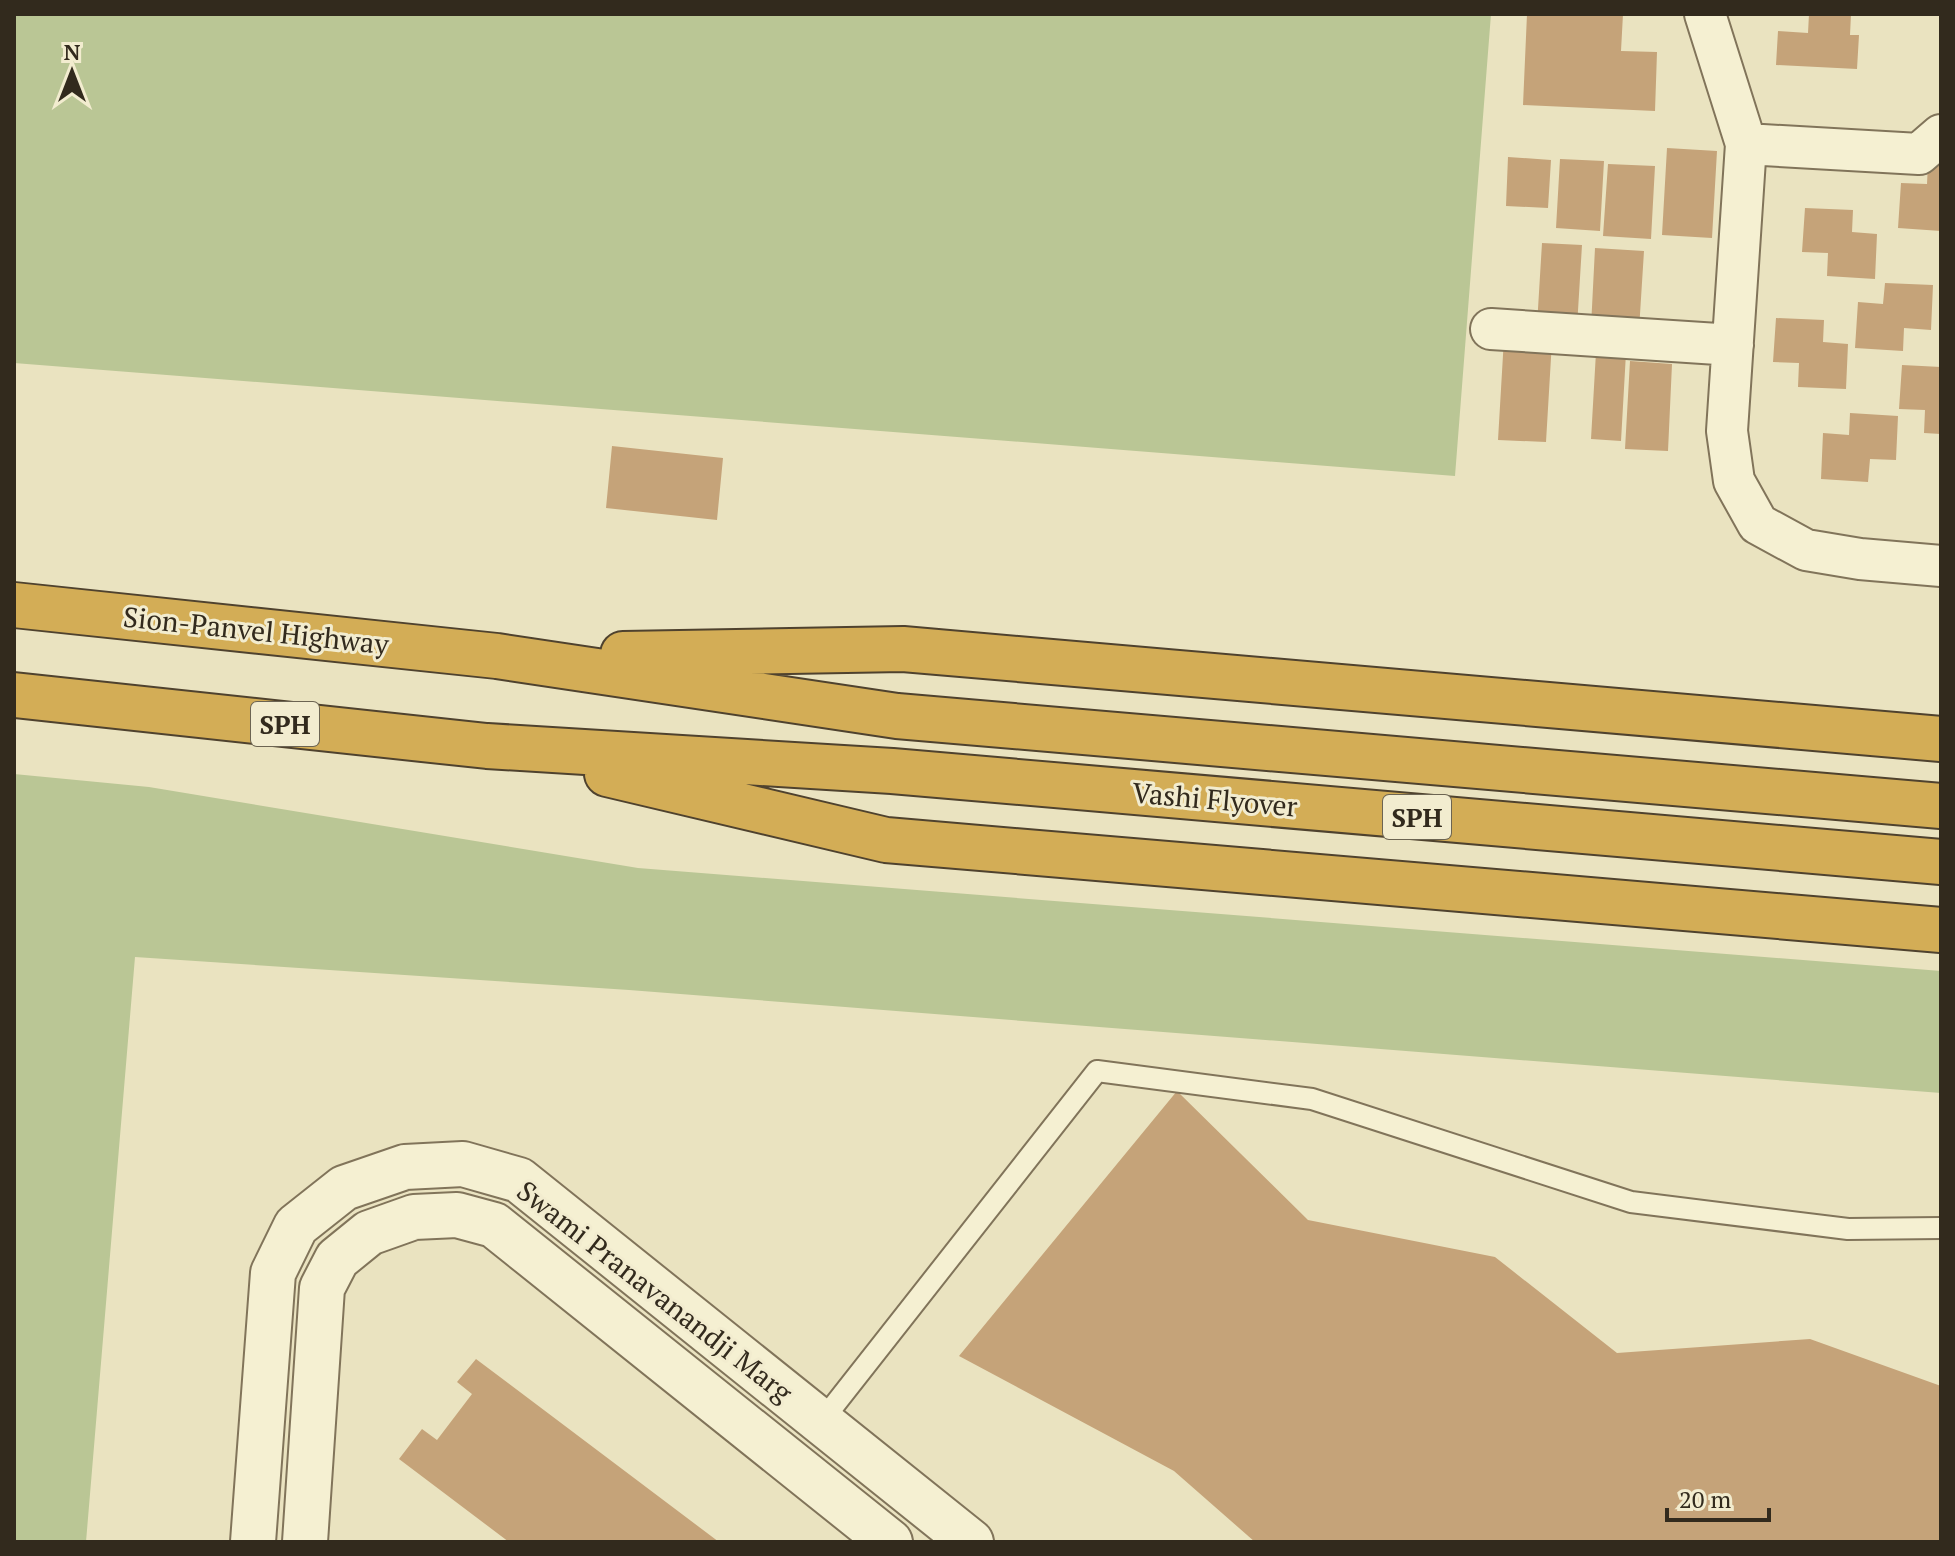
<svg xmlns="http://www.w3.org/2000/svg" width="1955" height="1556" font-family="'PT Serif',serif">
<rect width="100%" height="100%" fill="#eae3c0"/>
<path fill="#bac695" d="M14,14H1491L1455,476L14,363Z
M14,774L149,787L638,868L1941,971V1093L629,990L135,957L86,1542H14Z"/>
<path fill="#c5a379" d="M1527,14H1623L1621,51L1657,52L1655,111L1523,105Z
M1809,14H1851L1850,35H1859L1857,69L1776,65L1778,31L1808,33Z
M1667,148L1717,151L1712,238L1662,235Z
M1508,157L1551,160L1548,208L1506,206Z
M1560,159L1604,161L1600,231L1556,228Z
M1928,163L1941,164V231L1898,228L1901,183L1927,184Z
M1608,164L1655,166L1651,239L1603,236Z
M1805,208L1853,210L1852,232L1877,234L1875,279L1827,276L1828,253L1802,252Z
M1542,243L1582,245L1577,327L1537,325Z
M1595,248L1644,251L1639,330L1591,327Z
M1885,283L1933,285L1931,330L1904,328L1903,351L1855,348L1858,302L1883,304Z
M1776,318L1824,320L1823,342L1848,344L1846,389L1798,387L1799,363L1773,362Z
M1504,338L1552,341L1546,442L1498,440Z
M1596,352L1626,353L1621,441L1591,439Z
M1630,361L1672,364L1668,451L1625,449Z
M1902,365L1941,367V434L1924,433L1925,410L1899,409Z
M1850,413L1898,416L1896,460L1870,459L1868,482L1821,479L1823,433L1849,435Z
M612,446L723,458L717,520L606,508Z
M1177,1091L1308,1220L1495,1257L1617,1353L1810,1339L1941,1386V1542H1255L1174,1471L959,1356Z
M476,1359L719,1542H509L399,1459L422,1429L437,1440L472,1394L457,1382Z"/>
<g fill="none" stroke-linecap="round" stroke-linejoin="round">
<defs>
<path id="service" d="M821,1422L1097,1071L1312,1099L1631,1202L1848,1229L1941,1228"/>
<path id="minor" d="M1705,14L1746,144L1727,431L1734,481L1758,524L1806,550L1860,559L1941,566
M1746,144L1919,154L1941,135
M1491,329L1733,345"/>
<path id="tertiary" d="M253,1542L273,1273L296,1226L344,1188L405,1167L463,1164L519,1180L971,1542
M305,1542L322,1288L337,1259L369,1233L414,1217L457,1215L494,1225L890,1542"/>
<path id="motorway" d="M14,605L497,656L897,716L1941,806
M623,654L903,649L1941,739
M14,695L487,746L892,771L1941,862
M607,774L886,840L1941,930"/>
</defs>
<use href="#service" stroke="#81745a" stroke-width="24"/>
<use href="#minor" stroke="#81745a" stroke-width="44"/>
<use href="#tertiary" stroke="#81745a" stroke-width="48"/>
<use href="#motorway" stroke="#4f422e" stroke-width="48"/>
<use href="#service" stroke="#f5f0d2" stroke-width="20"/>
<use href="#minor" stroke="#f5f0d2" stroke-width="40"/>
<use href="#tertiary" stroke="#f5f0d2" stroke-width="44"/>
<use href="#motorway" stroke="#d3ad56" stroke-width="44"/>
</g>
<g text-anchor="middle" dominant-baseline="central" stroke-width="6" stroke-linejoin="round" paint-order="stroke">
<g fill="#f2eccf" stroke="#6c6452" stroke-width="2">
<rect x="251" y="702" width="68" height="44" rx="6"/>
<rect x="1383" y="795" width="68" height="44" rx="6"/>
</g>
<g font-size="26" font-weight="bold" fill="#322a1d">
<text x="285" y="724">SPH</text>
<text x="1417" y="817">SPH</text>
</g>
<g font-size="28" fill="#322a1d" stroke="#f2eccf">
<text transform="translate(256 630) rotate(6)">Sion-Panvel Highway</text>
<text transform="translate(1215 799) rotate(5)">Vashi Flyover</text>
<text transform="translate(655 1291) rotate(38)">Swami Pranavanandji Marg</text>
</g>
</g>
<rect width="1955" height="1556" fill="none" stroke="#322a1d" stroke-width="32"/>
<g transform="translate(72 72)" stroke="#f2eccf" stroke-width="6" paint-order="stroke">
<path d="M0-6L14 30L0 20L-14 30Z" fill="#322a1d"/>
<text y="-12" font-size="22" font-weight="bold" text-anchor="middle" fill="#322a1d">N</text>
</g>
<path d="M1667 1508v12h102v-12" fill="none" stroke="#322a1d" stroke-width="4"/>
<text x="1679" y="1508" font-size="24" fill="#322a1d" stroke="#f2eccf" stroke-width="6" paint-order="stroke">20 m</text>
</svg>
